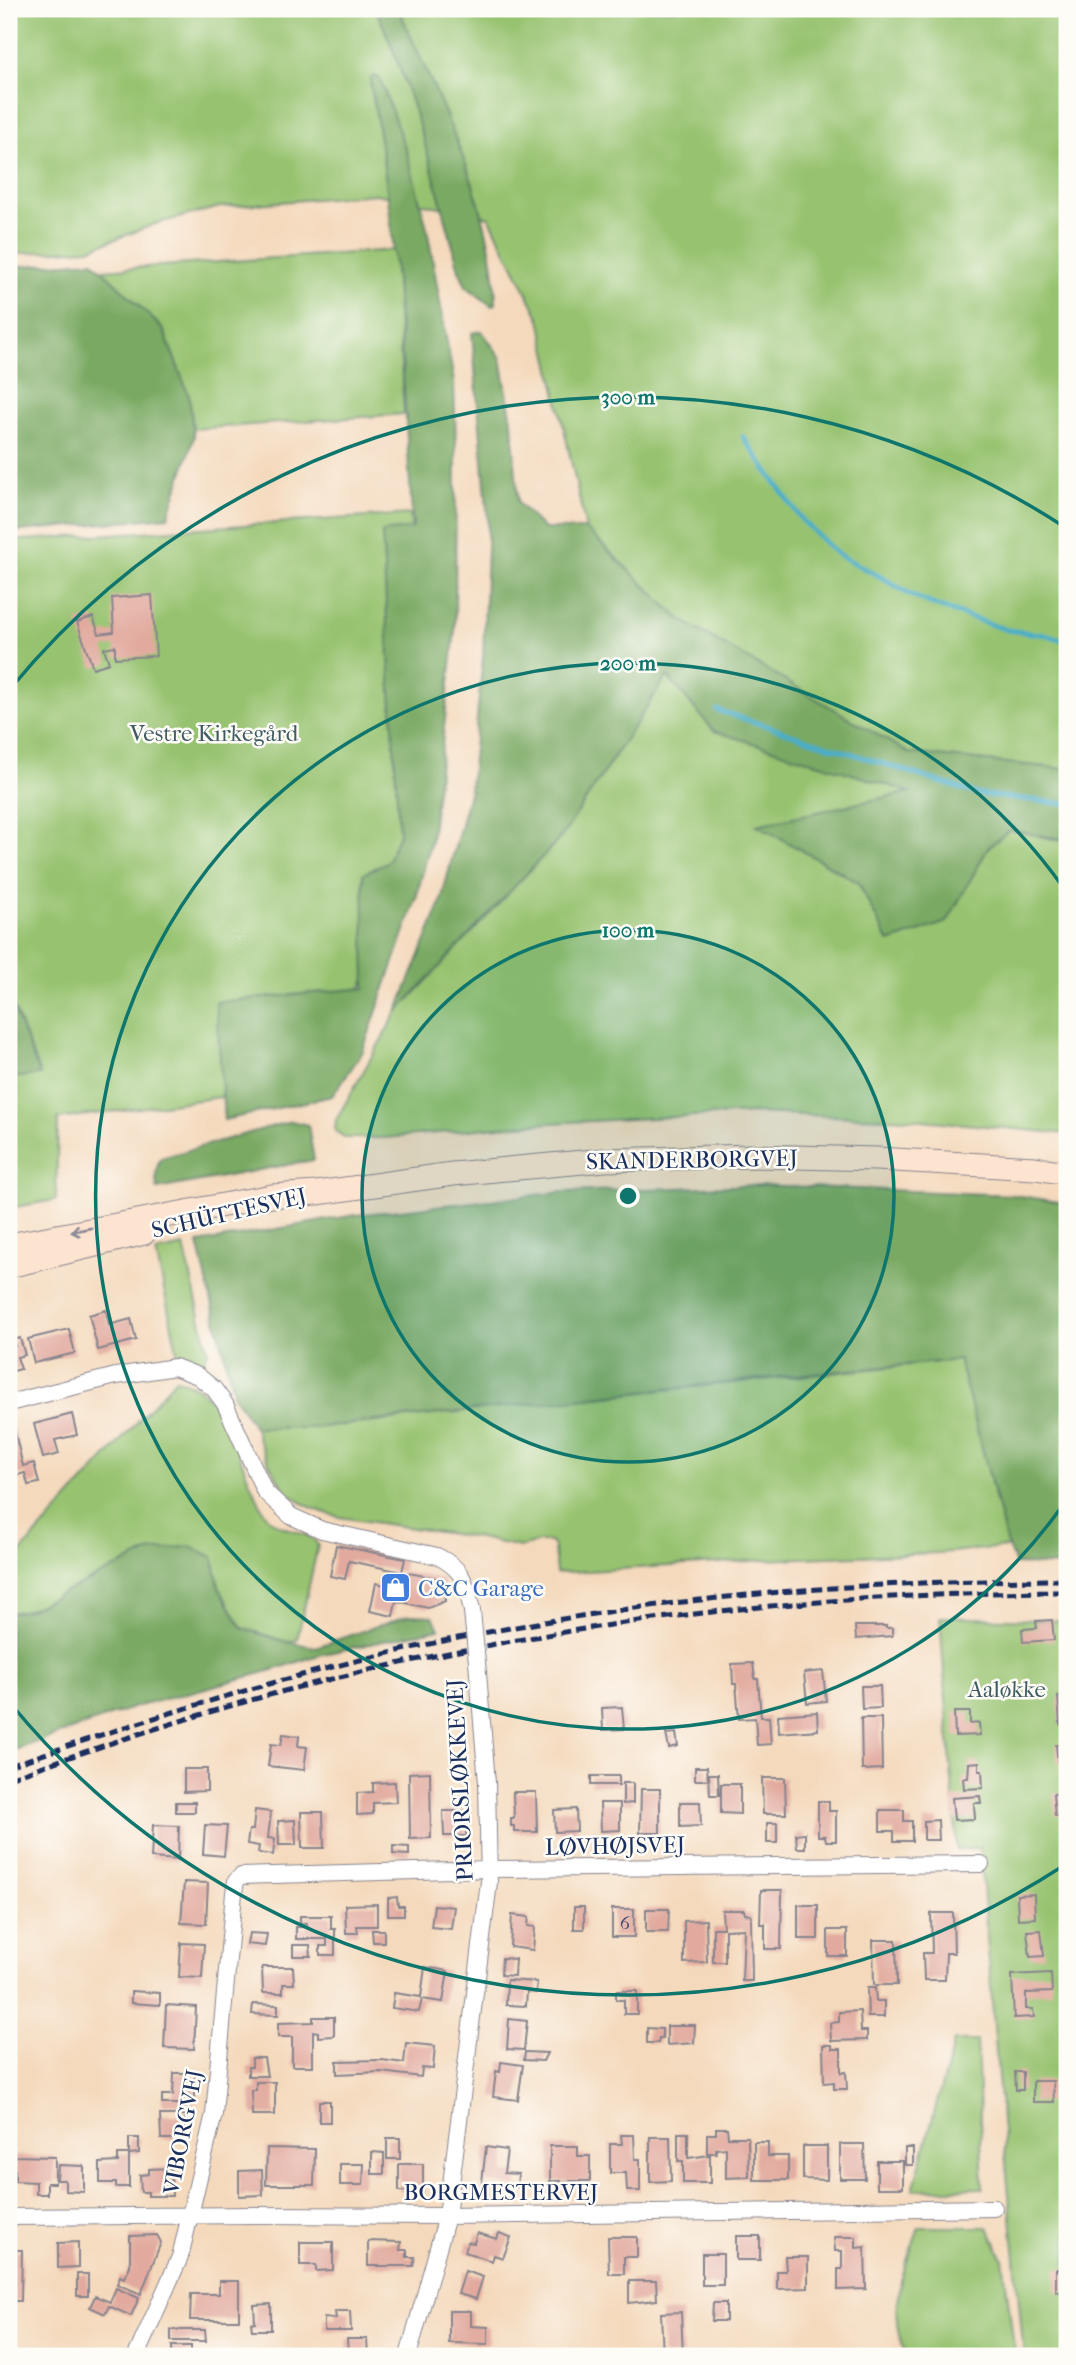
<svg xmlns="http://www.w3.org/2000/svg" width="1076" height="2365" font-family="'IM FELL French Canon',serif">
<rect width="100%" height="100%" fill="#fdfcf7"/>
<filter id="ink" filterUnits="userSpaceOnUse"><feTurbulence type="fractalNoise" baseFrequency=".0143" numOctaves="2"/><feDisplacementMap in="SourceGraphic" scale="14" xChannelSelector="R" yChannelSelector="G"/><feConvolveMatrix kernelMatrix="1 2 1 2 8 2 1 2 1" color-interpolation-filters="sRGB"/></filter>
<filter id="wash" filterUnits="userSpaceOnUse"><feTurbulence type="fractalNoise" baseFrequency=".00686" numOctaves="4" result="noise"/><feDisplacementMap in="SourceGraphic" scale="28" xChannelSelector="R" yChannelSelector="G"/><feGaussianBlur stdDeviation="1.57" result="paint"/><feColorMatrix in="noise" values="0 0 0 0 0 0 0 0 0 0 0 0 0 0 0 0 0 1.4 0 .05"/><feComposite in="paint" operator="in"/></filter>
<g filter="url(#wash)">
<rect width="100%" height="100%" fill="#f4d9bc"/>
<path fill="#97c370" stroke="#597967" stroke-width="2" fill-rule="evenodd" d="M9,9H1067V840L1038,836L1067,842V1134L912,1119L754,1113L529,1124L385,1138H346L335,1131L336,1120L397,1012L562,836L667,675L586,529L540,319L489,217L376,194L220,207L158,223L89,249L9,254ZM758,825L988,848L946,922L889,942L858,883Z
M394,250L404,414L193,429L189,396L163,329L101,270Z
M410,514L424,666L412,836L378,955L311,1085L58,1119L56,1200L9,1208V1078L40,1074L9,996V541Z
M184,1246L208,1351L202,1366L179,1360L156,1252Z
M959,1360L1008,1547L938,1553L801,1558L556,1573L554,1547L551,1542H539L520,1547L479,1538L339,1517C322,1512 302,1506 289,1493C274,1478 260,1447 255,1428H312L377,1422L479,1409Z
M176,1379C188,1383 199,1387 208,1397C230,1418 241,1466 255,1493C259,1500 262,1511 268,1517C280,1532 310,1530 318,1545L297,1640L287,1642L242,1628L219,1587L213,1557L28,1610L9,1613V1565Z
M940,1617L1067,1621V2356H1024L998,2077L980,1848L957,1850Z
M954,2041H977L983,2188L913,2190Z
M919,2227H988L1003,2259L1015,2356H907C884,2313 904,2269 919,2227Z"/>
<path fill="#79a962" stroke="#4a6c60" stroke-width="2" d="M376,9H398L401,14C440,104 494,204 496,304L492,306L466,286L459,270C436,182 413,92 376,9Z
M376,76L380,79L407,153L427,228L454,382L456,443L455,631L431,841L415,902L362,1053L332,1096L224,1120L216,1002L365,988L363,874L388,861L399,834L382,532L413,528C402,379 399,229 370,82L372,77Z
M93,261L163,329L189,396L194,437L168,517L9,532V267Z
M482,331L501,358L512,422L518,503L544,529H586L680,619L909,753L1067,769V840L1009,830L988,848L947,922L889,942L858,882L757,825L910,792L714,731L667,676L562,836L397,1012L440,905L470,789L483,657L488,520L472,333Z
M9,996L40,1075L9,1078Z
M291,1121L308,1125L314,1160L157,1189C156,1178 155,1168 161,1158Z
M759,1185L1013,1195L1067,1203V1566L1015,1564L1008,1547L959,1360L796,1375L312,1428H255L234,1396L198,1243L355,1215L563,1192Z
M189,1546L213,1557L219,1588L242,1628L287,1642L316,1647L409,1615L433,1616L439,1629L319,1655L273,1670L135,1707L9,1752V1613L28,1610L148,1552Z"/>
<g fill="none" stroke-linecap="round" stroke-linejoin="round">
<path stroke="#4aadc9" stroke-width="5" d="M743,437L802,520L837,554L881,577L911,595L940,607L1007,630L1048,635L1067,641
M717,710L977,794L1067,804"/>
</g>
<g id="blocks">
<path fill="#e2aa9f" d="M152,595L156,656L115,658V646L104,648L109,663L93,668L77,622L93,617L99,634L114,632L112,598Z
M106,1310L109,1325L131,1319L136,1340L98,1350L89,1315Z
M69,1329L75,1353L34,1363L28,1339Z
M20,1338L25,1355L17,1357L21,1369L9,1372V1348L15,1346L13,1340Z
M72,1414L77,1435L55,1440L59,1454L43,1458L34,1424Z
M14,1429L23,1466L34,1463L39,1483L28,1485L25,1473L9,1477V1430Z
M336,1545L405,1559L402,1572L443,1579L445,1601L428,1608L396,1601L393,1616L370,1611L376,1583L399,1588L402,1572L349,1561L345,1579L330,1576Z
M1052,1620L1054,1640L1023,1642L1022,1629L1037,1628L1036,1621Z
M855,1626H886V1628H892V1636L856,1639Z
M753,1663L755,1679H758L761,1717H769L771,1744L757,1745L755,1718L739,1719L736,1684H733L732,1664Z
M823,1671L826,1701L807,1703L804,1673Z
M861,1686H880L881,1708L862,1709Z
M1067,1696V1723L1060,1724L1058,1697Z
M622,1707L624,1729L603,1730L602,1708Z
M817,1712L818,1730L779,1733L778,1715Z
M954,1712H970V1724L979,1723L980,1735L955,1736Z
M861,1718H881L882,1769L862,1770Z
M676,1733L678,1746L669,1748L666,1734Z
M283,1734L299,1736L298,1746L307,1747L304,1770L268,1766L271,1744L281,1745Z
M1056,1745H1067V1763H1058Z
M979,1762V1771H982L983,1788L964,1789L963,1778H968L969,1763Z
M695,1767H707L708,1780H695Z
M184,1769H207V1791L184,1792Z
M430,1772L431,1838L410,1839L409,1773Z
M709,1774H718L719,1795H710Z
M591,1776H619V1785H591Z
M762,1778H785L786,1814H763Z
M395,1782L396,1802L373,1803V1814L357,1815V1793L373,1792V1783Z
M623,1783H633V1803L623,1804Z
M721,1784H740V1814L721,1813Z
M641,1789H660V1833H640Z
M513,1792H536L537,1832H514V1826H511V1818H514Z
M1064,1793L1066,1815L1055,1816L1053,1794Z
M980,1796L981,1803H974L975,1819L954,1820L952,1798Z
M818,1801H829V1811H836V1841H826L825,1836H818Z
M176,1802H195V1812H176Z
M680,1802H700L701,1826L680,1827Z
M600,1803H620V1830L601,1831Z
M576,1809L577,1831L555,1832L554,1810Z
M255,1810L271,1812L268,1838L275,1839L273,1855L258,1853L259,1846L247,1844L249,1830H253Z
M880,1810H904V1821H912V1841H894V1831H880Z
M443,1811H466V1836H444Z
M301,1812H323L324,1848H302Z
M295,1820L296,1845H279L278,1821Z
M938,1820L939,1840H924V1821Z
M767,1823H777V1843H767Z
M153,1825L179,1826L178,1860L151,1858Z
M205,1825L227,1826L224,1856L203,1854Z
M805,1833V1848H797L796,1834Z
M393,1846L409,1847V1855L393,1854Z
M184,1882L208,1883L206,1924L181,1923Z
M761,1890H782L781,1949H765V1924H760Z
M1034,1894L1035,1918L1018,1919L1017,1895Z
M397,1897L398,1906H404V1915H388V1898Z
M377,1904V1926H357L358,1933H346L345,1905Z
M434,1905L454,1907L451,1929L431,1927Z
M798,1905H818V1939H798Z
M574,1907H584V1929H574Z
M612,1909H634V1937H612Z
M646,1909H669L668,1932H646Z
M722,1910H744L745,1914L751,1915L752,1981H742L744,1929L725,1930V1962H713V1928H723Z
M931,1913H953L954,1953H946L945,1980H924L923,1953H932Z
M512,1915L529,1917L528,1926L535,1927L533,1950L510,1947Z
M300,1916H331V1929H335V1955H320V1946H327V1939H296V1927H307V1923H300Z
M706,1920L707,1962L684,1963V1921Z
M372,1930H384V1942H373Z
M828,1930H847V1956H828Z
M1041,1930L1044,1956L1030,1957L1027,1931Z
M249,1933L267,1934L265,1946L247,1944Z
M873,1940H896L897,1985H874Z
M181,1943L204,1944L202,1978L179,1977Z
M293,1945H310L311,1956H293Z
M502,1958L515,1959L514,1976L501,1975Z
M262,1967H293L294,1984H283V1993H263Z
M425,1967L448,1971L443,2002L422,1999L419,2012L392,2008L394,1993L421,1997Z
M1051,1973L1052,1992L1026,1993V2009H1033L1034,2017L1014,2018L1012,1975Z
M507,1980L537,1982L536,1993L527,1992L526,2006L506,2005Z
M867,1988H875L876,2001H884V2017H868Z
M131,1991L160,1993V2005L131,2003Z
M616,1991H637V2014H624V2000H616Z
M253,2004L278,2005V2015L252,2014Z
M166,2005L196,2007L194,2049L164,2048Z
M860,2011L861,2031H867V2040L831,2041L830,2023L839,2022V2012Z
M313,2017H334V2036L318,2037V2032L313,2031V2066H292V2037H278V2023L313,2022Z
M509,2019L527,2021L524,2050L507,2049Z
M680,2025H695L694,2043L667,2045V2026H680Z
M647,2028L662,2029V2038H659L658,2043H647Z
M406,2043L435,2046L433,2069L422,2068L421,2077L381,2072L337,2074V2061L382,2060L404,2063Z
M823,2045H832V2049H841V2073L846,2072L847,2089H834V2082L824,2083Z
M525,2052L547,2053L543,2061L524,2060Z
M252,2058H264L267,2076H248V2067H252Z
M501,2062L523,2065L518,2100L493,2097L496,2071L500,2072Z
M1015,2072H1023V2090H1016Z
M174,2073H195V2104H162V2095H173Z
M1033,2081H1053L1054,2102H1033Z
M256,2082H275V2115H252L251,2090H256Z
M319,2101H330V2122H319Z
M160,2115H185V2139H161Z
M716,2128H727L728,2137H748L749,2177L726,2178V2148L716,2149V2153H707V2134H716Z
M678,2133H688V2158L710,2155V2183H683V2161H678Z
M621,2135H634L635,2159H640V2191H627L626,2173H610V2144H622Z
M650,2137H670L671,2181L650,2182Z
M129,2138H139V2153L129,2154Z
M387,2138H400V2159H387Z
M9,2141L13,2142V2156L55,2157V2183H47V2194H36V2182L15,2181V2170H9Z
M754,2142H768V2156H788V2180H754Z
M840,2144H864L865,2179H840Z
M550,2146H578V2156H590V2181H550Z
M803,2146H827V2180L803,2179Z
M486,2147L507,2150L504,2173L518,2174L517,2187L482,2182Z
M267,2148L315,2149L314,2185H266Z
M905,2148H913V2165H905Z
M372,2152L384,2153V2174H372Z
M118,2154H129V2187H116V2183H100V2163L118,2162Z
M877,2161H903V2188H877Z
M340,2164H364L363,2185H340Z
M399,2164H423V2192L399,2191Z
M58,2165L84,2166V2192L65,2191V2180H57Z
M171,2168L172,2196H148V2192H141L140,2175L149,2174V2169Z
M262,2170L263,2195L239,2196V2171Z
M477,2233L497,2239L499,2233L511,2237L503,2258L494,2255L492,2261L465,2252L468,2242L474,2243Z
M157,2235L161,2242L141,2294L117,2284L120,2276L124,2278L130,2266V2236Z
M736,2236H760V2260H736Z
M608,2237H637V2257H624V2274H609Z
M834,2237H856V2248L865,2247L866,2289L838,2290V2269H842V2251H835Z
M368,2241L401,2242L400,2250H407V2257H415L413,2266H368Z
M78,2242V2267L58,2268V2243Z
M300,2242H333V2270L316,2271V2265H300Z
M9,2250H22L21,2301H10Z
M702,2254H723V2285H702Z
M785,2257H808V2288L777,2289V2271H786Z
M1056,2269H1067V2291L1056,2292Z
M465,2271L483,2277L476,2299L458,2294Z
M77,2274H88V2296H77Z
M219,2281H239V2320H190L191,2294H219Z
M629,2281H656L657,2300L629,2303Z
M116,2288L139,2298L131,2316L109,2306L105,2314L90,2307L95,2296L110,2302Z
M713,2303H726V2321H712Z
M271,2304V2330H252L251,2323L255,2322L254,2305Z
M335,2311H350L351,2331H324V2318L336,2319Z
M449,2311H471V2326L488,2327V2344L449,2343Z
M681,2312L683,2355L663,2356L661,2313Z
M171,2330H205L206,2341H171Z
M347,2339H367L368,2356H348Z
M172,2346H191V2356H172Z"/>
</g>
</g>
<g filter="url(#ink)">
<use href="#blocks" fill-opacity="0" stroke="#88848d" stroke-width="2"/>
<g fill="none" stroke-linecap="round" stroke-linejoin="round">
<defs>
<path id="minor" d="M9,1403L116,1376L175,1367L198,1376L214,1389L225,1404L265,1492L291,1516L322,1530L437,1556C464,1569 466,1583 472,1611
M9,2217L256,2215L447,2216L994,2208
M136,2356L180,2257L214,2114L234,1893L236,1881L241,1876L489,1869L981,1864
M408,2356L447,2216L489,1882L487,1783L478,1673"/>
<path id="secondary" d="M9,1245L272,1196L317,1193L453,1174L605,1160L752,1156L877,1159L1035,1168L1067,1173
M9,1266L144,1233"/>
</defs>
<use href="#minor" stroke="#88848d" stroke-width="18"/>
<use href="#secondary" stroke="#88848d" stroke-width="25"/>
<use href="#minor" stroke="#fff" stroke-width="16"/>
<use href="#secondary" stroke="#fde4d1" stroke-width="23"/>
<path stroke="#1b2f5e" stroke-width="5" stroke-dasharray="10 5" stroke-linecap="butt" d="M9,1766C122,1727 236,1691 352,1662C585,1604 827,1580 1067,1580
M9,1778C123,1738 239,1700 357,1673C592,1618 826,1593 1067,1592"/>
<defs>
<path id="minor-bridge" d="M472,1611L478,1673"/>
</defs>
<use href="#minor-bridge" stroke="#88848d" stroke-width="18" stroke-linecap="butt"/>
<use href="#minor-bridge" stroke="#fff" stroke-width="16"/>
</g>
<defs><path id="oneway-shaft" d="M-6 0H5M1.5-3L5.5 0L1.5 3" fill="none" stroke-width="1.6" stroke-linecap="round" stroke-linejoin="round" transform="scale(1.75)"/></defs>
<use stroke="#8c8a98" href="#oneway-shaft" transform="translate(81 1230) rotate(169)"/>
</g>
<circle cx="628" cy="1196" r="266" fill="#0f766e" fill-opacity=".12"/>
<g fill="none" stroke="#0f766e" stroke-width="3.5">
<circle cx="628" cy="1196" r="266"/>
<path d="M1065 1502A533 533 0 1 1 1065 890"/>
<path d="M1063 1866A799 799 0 0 1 11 1704M11 688A799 799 0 0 1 1063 526"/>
</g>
<defs>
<symbol id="shop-square" viewBox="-11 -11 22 22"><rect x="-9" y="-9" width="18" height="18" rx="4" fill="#3f7fe0" stroke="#fdfcf7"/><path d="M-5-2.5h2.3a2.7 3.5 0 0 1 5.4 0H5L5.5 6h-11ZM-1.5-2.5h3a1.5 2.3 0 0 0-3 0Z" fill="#fff"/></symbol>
</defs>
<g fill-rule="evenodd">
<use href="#shop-square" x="378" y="1570" width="35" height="35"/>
</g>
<g text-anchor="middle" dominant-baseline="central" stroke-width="5" stroke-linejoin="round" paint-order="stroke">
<g font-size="19" fill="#4d4e6e">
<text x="625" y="1923">6</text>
</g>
<g font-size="23" fill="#405b63" stroke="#fdfcf7">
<text x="214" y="733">Vestre Kirkegård</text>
<text x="1007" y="1689">Aaløkke</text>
</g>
<g font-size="23" fill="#1b2f5e" stroke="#fdfcf7">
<text transform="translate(692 1160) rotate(-1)">SKANDERBORGVEJ</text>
<text transform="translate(229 1213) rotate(-13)">SCHÜTTESVEJ</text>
<text transform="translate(460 1780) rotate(-93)">PRIORSLØKKEVEJ</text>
<text transform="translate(615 1846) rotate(-1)">LØVHØJSVEJ</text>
<text transform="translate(183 2132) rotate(-79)">VIBORGVEJ</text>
<text x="501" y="2192">BORGMESTERVEJ</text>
</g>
<g font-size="23" fill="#366cbe" stroke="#fdfcf7" text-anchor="start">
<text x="418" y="1588">C&amp;C Garage</text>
</g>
</g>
<circle cx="628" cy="1196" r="10" fill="#0f766e" stroke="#fdfcf7" stroke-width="3.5"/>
<g font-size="21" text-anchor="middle" font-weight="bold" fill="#0f766e" stroke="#fdfcf7" stroke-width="5" stroke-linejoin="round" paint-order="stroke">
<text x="628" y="404">300 m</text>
<text x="628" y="670">200 m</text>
<text x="628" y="937">100 m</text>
</g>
<rect width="1076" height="2365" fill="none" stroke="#fdfcf7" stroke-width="35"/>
</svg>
